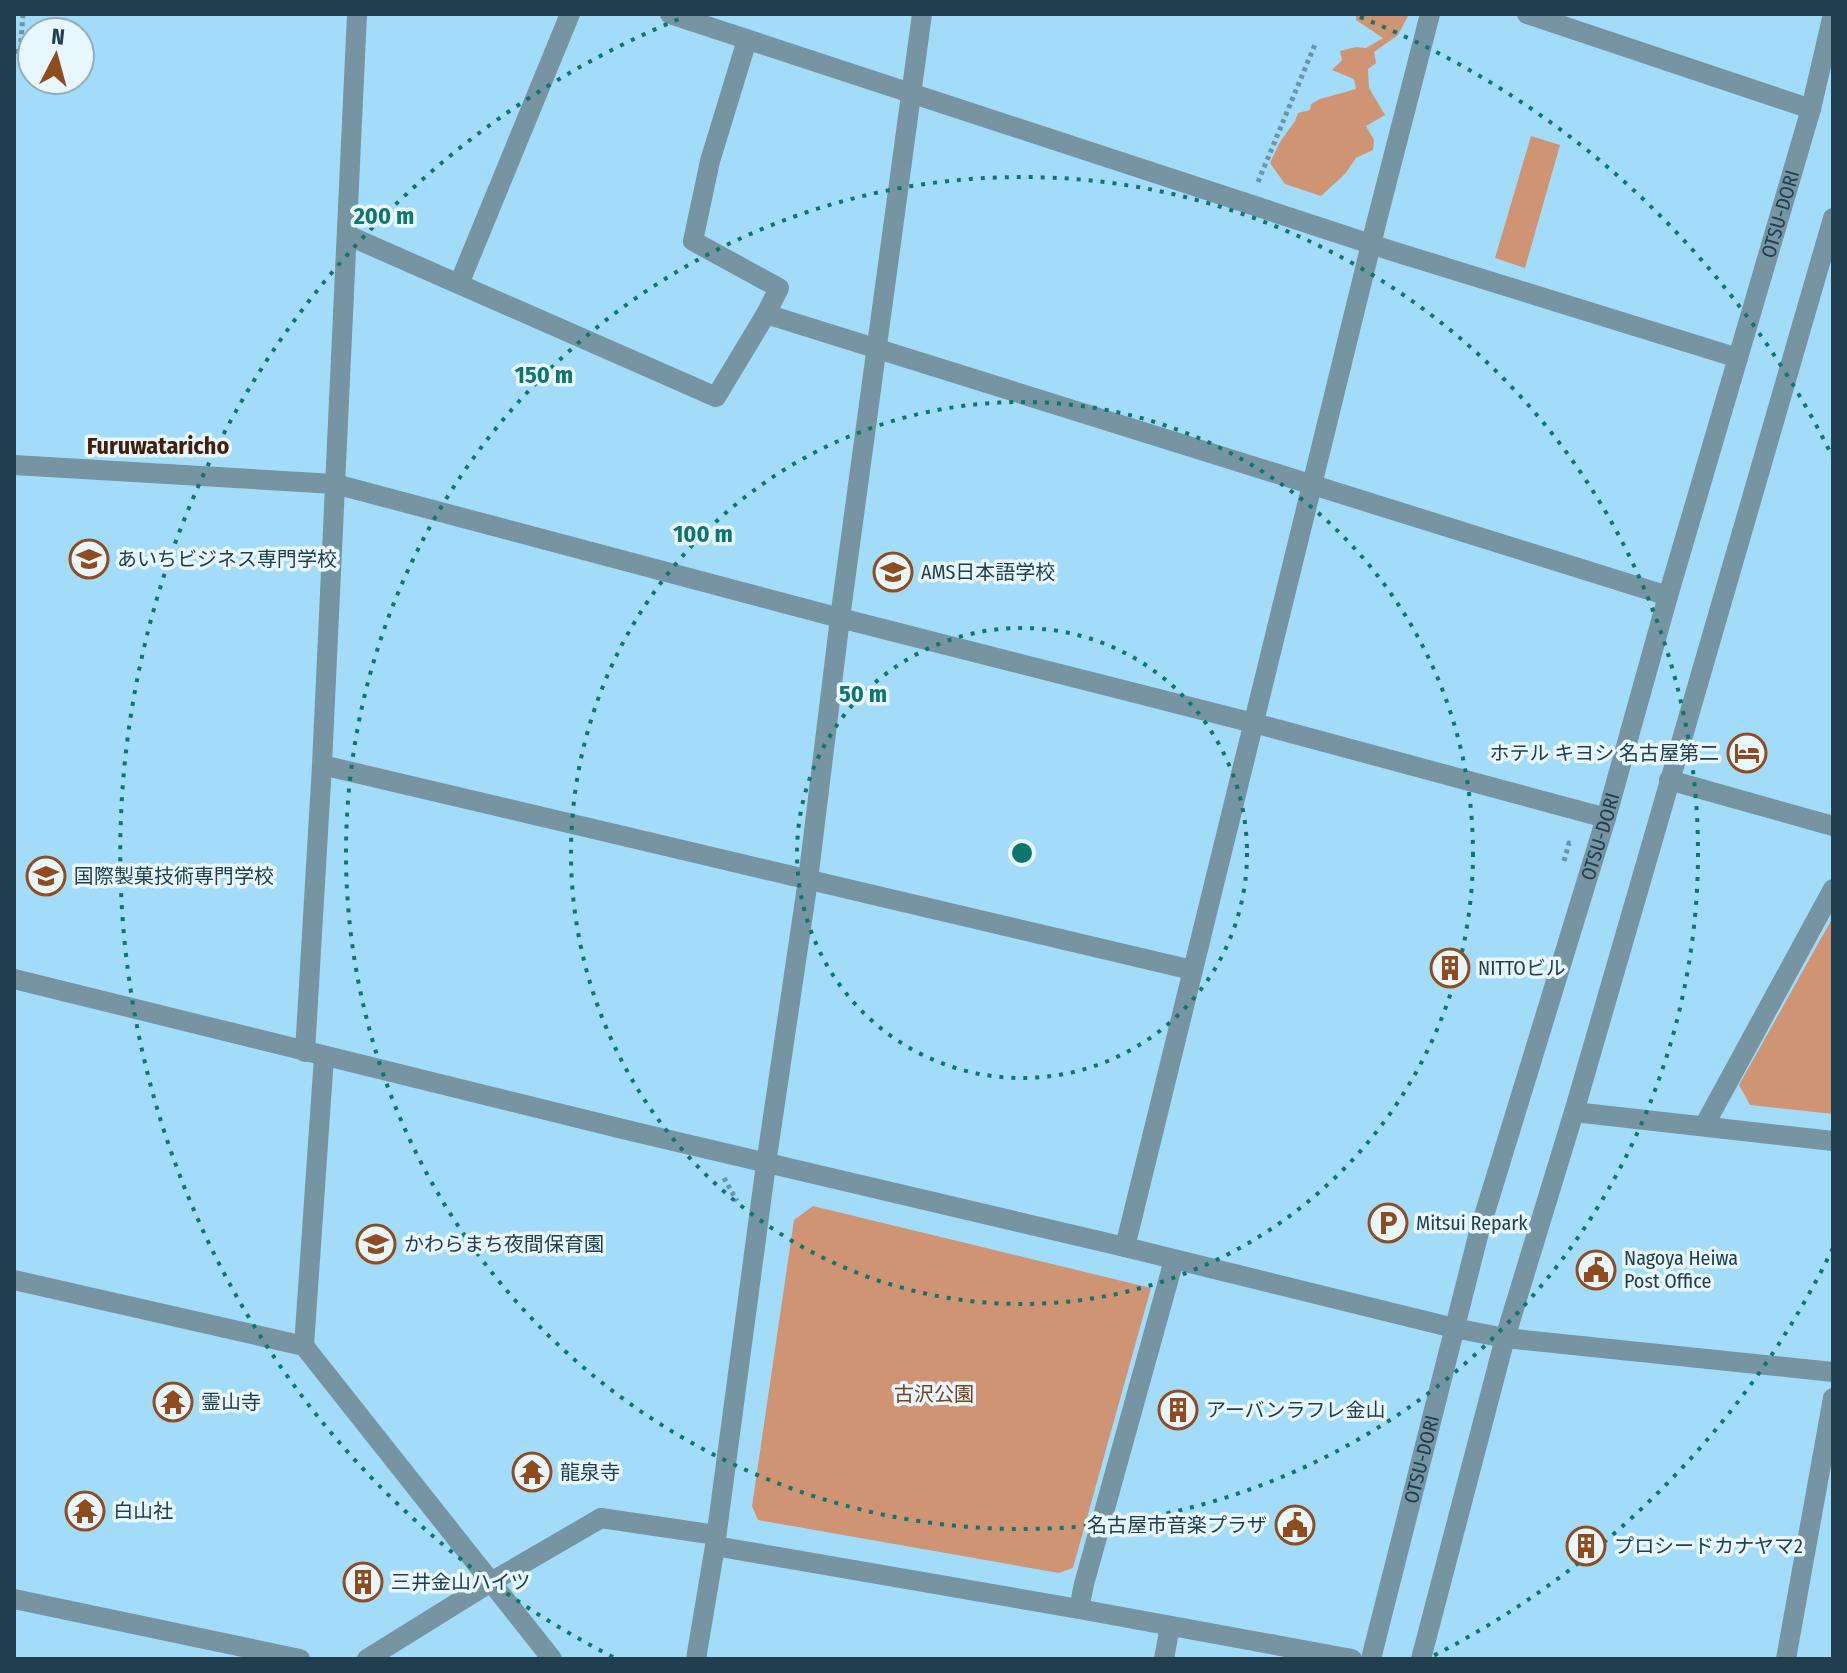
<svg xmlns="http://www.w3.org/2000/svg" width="1847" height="1673" font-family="'Fira Sans Condensed','Noto Sans JP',sans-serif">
<rect width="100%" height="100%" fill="#a3dcf8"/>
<path fill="#ce9473" d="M1356,14H1409L1398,35L1374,52L1376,63L1368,69L1369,88L1385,115L1366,126L1374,140L1373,150L1356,158L1345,174L1321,196L1285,184L1270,163L1280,142L1295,121L1298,113L1310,110L1311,104L1320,99L1356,89L1354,79L1332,70L1342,60L1340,51L1356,47L1366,48L1383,38L1356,20Z
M1531,136L1560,145L1525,268L1495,258Z
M1833,917V1114L1750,1105L1739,1085Z
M813,1206L1151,1288L1073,1568L1059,1573L758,1520L752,1506L794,1220Z"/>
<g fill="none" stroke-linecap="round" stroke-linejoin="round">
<path stroke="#6996ad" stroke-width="5" stroke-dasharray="4 4" stroke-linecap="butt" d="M14,51L20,52L23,14
M1258,182L1316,42
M1564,861L1569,843L1572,844
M724,1178L737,1201"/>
<g stroke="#7694a2" stroke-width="20">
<path d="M670,14L1389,250L1738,358"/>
<path d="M1527,14L1811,109"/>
<path d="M747,40L710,161L693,241L779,288L766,314"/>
<path d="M347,235L716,397L766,314L1668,596"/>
<path d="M459,284L570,14"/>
<path d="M14,465L335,484L840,618L1269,727L1606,818"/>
<path d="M322,765L1192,970"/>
<path d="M1669,780L1833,826"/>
<path d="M14,979L631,1131L1125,1247L1454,1328L1505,1338L1833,1372"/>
<path d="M305,1052L322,765L357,14"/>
<path d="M1574,1112L1833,1141"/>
<path d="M1704,1126L1833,889"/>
<path d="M1125,1247L1377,220L1430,14"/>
<path d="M14,1280L304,1346L552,1659"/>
<path d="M304,1346L324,1057"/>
<path d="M715,1546L1079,1609L1352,1659"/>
<path d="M14,1599L300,1659"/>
<path d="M1079,1609L1084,1584L1174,1260"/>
<path d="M367,1659L491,1582L601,1518L716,1535"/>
<path d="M696,1659L715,1546L766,1164L808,880L840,618L922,14"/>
<path d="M1164,1659L1170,1626"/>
<path id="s1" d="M1371,1659L1479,1232L1606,818L1668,596L1811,109L1833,14"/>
<path d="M1421,1659L1505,1338L1574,1112L1833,218"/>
<path d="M1786,1659L1833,1398"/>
</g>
</g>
<g fill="none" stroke="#0f766e" stroke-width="4" stroke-dasharray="4 8">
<circle cx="1022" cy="853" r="225"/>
<circle cx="1022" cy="853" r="451"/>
<circle cx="1022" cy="853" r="676"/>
<path d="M1833 1248A902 902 0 0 1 1431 1657M613 1657A902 902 0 0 1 684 17M1360 17A902 902 0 0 1 1833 458"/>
</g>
<defs>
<symbol id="university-ring" viewBox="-11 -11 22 22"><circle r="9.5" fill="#e8f6fd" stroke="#904b1f" stroke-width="1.5"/><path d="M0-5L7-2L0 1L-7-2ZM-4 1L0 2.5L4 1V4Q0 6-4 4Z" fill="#904b1f"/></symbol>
<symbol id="hotel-ring" viewBox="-11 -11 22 22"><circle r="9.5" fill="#e8f6fd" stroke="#904b1f" stroke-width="1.5"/><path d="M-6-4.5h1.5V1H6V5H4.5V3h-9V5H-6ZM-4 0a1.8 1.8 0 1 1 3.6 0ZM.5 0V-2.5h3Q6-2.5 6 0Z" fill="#904b1f"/></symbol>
<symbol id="building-ring" viewBox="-11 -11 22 22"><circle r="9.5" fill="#e8f6fd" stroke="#904b1f" stroke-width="1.5"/><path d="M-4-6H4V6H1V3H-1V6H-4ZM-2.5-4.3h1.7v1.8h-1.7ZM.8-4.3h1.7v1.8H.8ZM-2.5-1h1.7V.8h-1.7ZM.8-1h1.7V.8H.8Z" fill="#904b1f"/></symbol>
<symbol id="parking-ring" viewBox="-11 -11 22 22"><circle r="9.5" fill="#e8f6fd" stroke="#904b1f" stroke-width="1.5"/><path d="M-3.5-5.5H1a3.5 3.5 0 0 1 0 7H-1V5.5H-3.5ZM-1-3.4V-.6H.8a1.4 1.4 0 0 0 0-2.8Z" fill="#904b1f"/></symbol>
<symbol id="school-ring" viewBox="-11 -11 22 22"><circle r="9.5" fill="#e8f6fd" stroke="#904b1f" stroke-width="1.5"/><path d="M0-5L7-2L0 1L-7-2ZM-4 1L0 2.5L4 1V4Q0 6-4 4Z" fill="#904b1f"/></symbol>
<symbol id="civic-ring" viewBox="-11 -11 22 22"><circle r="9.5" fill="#e8f6fd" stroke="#904b1f" stroke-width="1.5"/><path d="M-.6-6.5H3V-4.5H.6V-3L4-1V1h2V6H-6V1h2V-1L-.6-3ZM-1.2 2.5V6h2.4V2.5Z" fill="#904b1f"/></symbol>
<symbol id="temple-ring" viewBox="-11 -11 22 22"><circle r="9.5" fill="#e8f6fd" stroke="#904b1f" stroke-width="1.5"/><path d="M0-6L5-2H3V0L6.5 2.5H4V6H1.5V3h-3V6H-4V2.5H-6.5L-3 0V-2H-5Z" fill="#904b1f"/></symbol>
</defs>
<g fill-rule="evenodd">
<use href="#university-ring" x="67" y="537" width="44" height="44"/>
<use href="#university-ring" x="871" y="550" width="44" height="44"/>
<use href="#hotel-ring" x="1725" y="731" width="44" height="44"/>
<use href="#university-ring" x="24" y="854" width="44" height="44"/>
<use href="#building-ring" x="1428" y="946" width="44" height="44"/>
<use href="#parking-ring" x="1366" y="1201" width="44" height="44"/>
<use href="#school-ring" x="354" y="1222" width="44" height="44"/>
<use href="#civic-ring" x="1574" y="1248" width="44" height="44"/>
<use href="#temple-ring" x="151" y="1380" width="44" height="44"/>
<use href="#building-ring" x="1156" y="1388" width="44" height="44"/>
<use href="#temple-ring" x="510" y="1450" width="44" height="44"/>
<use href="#temple-ring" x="63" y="1489" width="44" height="44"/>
<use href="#civic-ring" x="1273" y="1503" width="44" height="44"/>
<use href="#building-ring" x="1564" y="1524" width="44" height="44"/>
<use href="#building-ring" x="341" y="1560" width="44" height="44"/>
</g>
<g text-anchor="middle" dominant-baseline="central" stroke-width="7" stroke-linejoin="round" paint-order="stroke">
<g font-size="20" fill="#203e4d" stroke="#e8f6fd">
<text stroke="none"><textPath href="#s1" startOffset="1502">OTSU-DORI</textPath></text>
<text stroke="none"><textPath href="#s1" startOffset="854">OTSU-DORI</textPath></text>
<text stroke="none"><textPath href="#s1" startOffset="206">OTSU-DORI</textPath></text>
</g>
<g font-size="20" fill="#203e4d" stroke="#e8f6fd" text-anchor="start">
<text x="117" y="559">あいちビジネス専門学校</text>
<text x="921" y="572">AMS日本語学校</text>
<text x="1719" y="753" text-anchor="end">ホテル キヨシ 名古屋第二</text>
<text x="74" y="876">国際製菓技術専門学校</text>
<text x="1478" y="968">NITTOビル</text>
<text x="1416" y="1223">Mitsui Repark</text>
<text x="404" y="1244">かわらまち夜間保育園</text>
<text x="1624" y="1258">Nagoya Heiwa<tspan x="1624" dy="23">Post Office</tspan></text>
<text x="201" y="1402">霊山寺</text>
<text x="1206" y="1410">アーバンラフレ金山</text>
<text x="560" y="1472">龍泉寺</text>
<text x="113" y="1511">白山社</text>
<text x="1267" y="1525" text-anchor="end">名古屋市音楽プラザ</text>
<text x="1614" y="1546">プロシードカナヤマ2</text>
<text x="391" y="1582">三井金山ハイツ</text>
</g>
<g font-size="20" fill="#7c4019" stroke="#e8f6fd">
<text x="934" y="1394">古沢公園</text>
</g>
<g font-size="24" font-weight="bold" fill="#411f0b" stroke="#e8f6fd">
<text x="158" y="446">Furuwataricho</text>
</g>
</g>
<circle cx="1022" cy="853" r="12" fill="#0f766e" stroke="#e8f6fd" stroke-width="4"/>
<g font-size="24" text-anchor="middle" font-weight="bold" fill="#0f766e" stroke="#e8f6fd" stroke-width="7" stroke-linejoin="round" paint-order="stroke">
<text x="384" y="224">200 m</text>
<text x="544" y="383">150 m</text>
<text x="703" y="542">100 m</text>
<text x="863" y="702">50 m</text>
</g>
<rect width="1847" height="1673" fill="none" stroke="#203e4d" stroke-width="32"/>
<g transform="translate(56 56) rotate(6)"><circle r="38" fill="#e8f6fd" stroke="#98acb7" stroke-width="2"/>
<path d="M0-6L14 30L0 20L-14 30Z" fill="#904b1f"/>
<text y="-12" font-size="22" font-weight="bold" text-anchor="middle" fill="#203e4d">N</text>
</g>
</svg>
